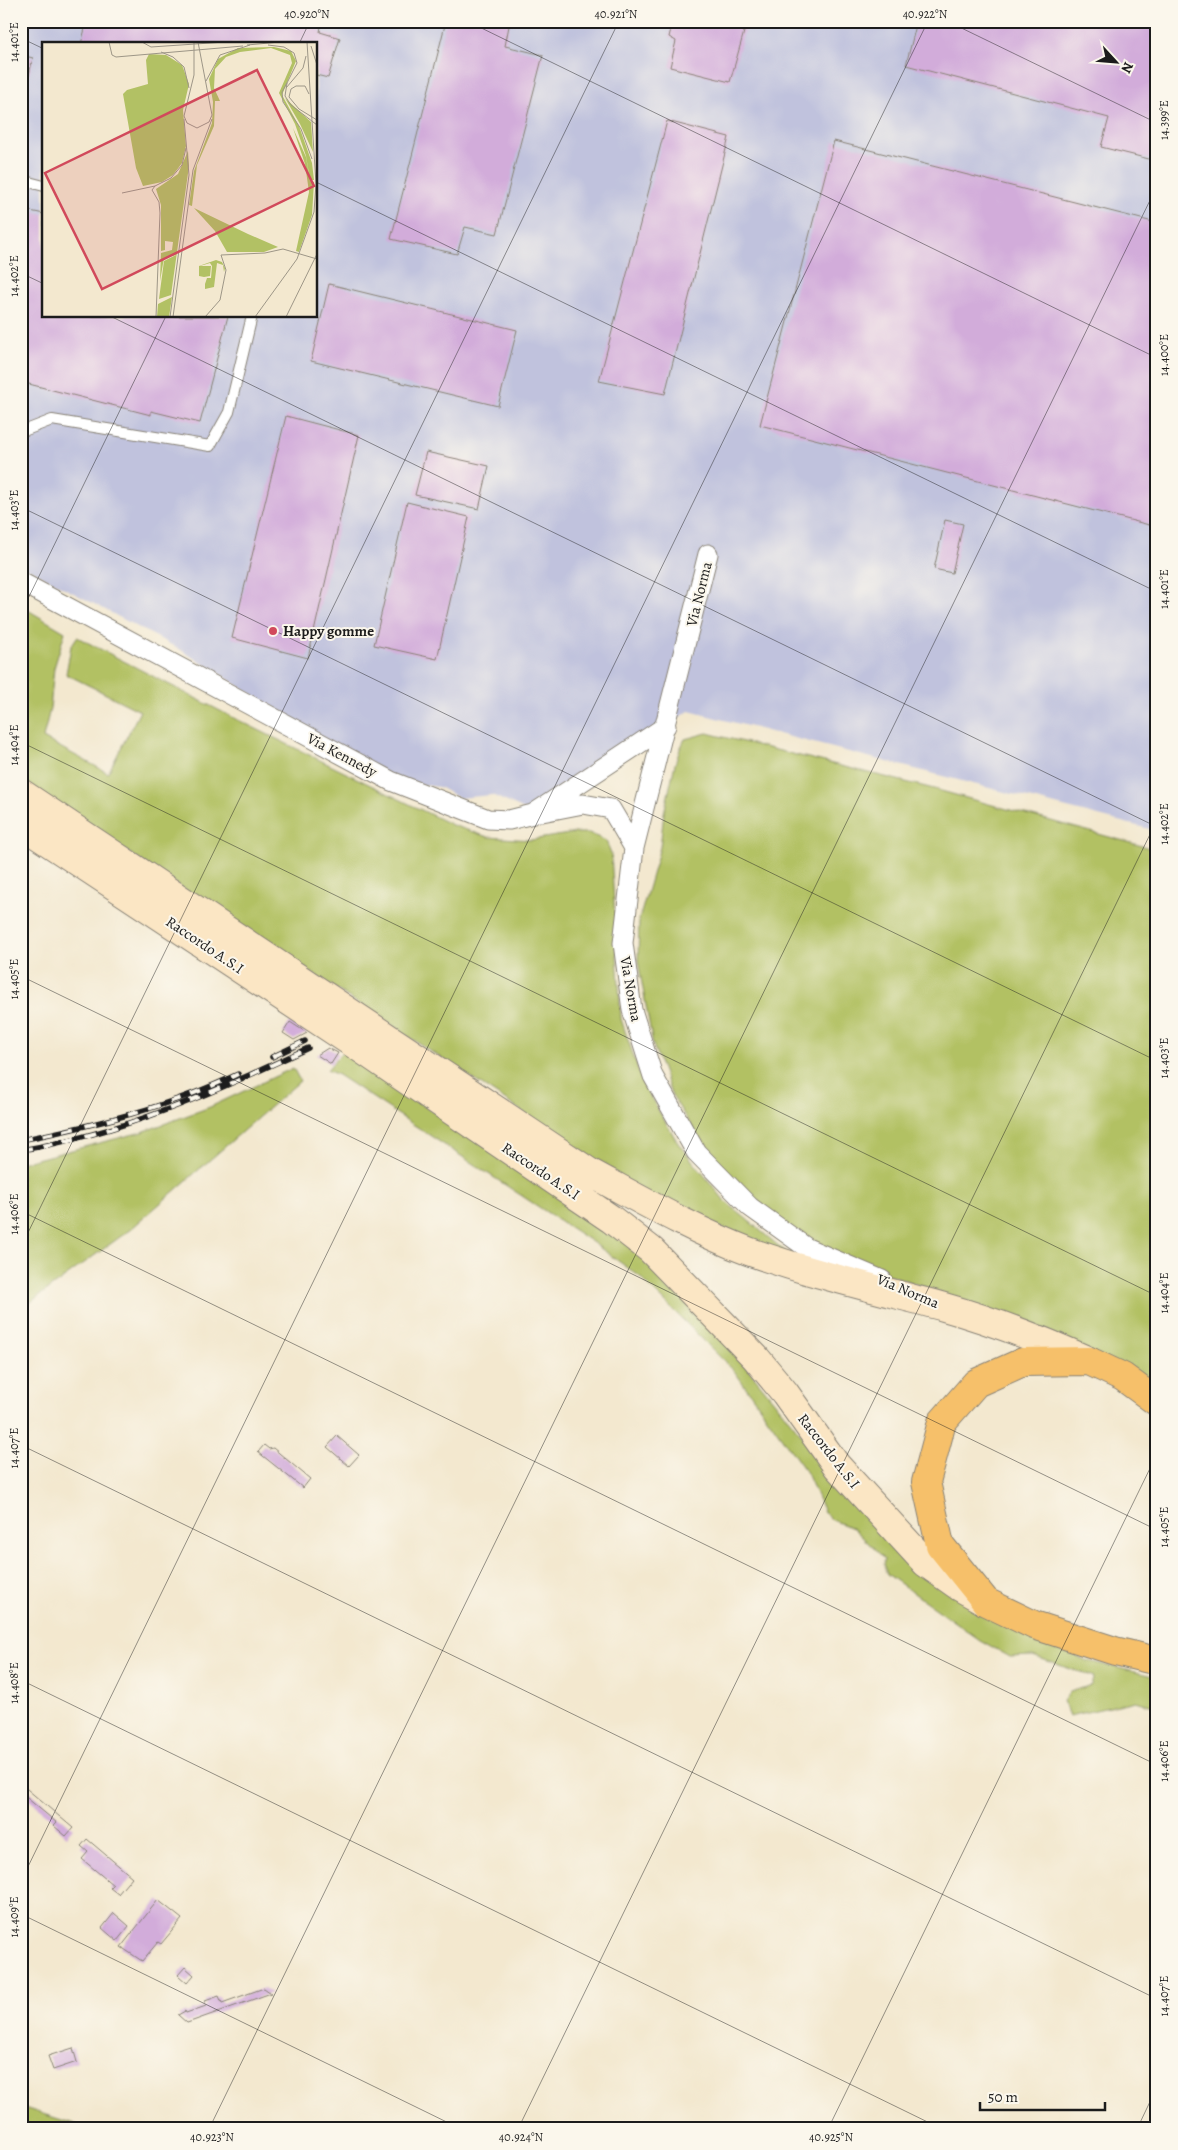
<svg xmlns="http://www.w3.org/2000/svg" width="1178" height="2150" font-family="Alegreya,serif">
<rect width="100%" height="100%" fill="#fbf7ec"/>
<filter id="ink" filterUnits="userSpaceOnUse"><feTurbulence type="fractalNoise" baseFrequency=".02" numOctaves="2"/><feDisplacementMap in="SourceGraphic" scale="10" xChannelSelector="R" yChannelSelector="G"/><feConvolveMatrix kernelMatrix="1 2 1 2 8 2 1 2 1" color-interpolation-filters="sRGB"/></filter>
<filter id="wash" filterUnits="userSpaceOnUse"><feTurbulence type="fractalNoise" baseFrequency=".0096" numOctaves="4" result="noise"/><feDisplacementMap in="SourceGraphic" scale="20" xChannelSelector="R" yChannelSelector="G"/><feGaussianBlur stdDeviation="1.12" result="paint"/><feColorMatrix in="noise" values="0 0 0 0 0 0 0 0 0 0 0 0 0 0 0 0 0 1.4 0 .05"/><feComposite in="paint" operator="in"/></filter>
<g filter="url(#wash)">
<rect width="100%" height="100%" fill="#f3e8cf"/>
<path fill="#c0c2dd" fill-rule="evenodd" d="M21,21H1157V831L689,711L533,814L492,795L459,798L439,787L391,781L181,650L21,565ZM44,44H316V316H44Z"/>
<path fill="#b2c164" stroke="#676e40" d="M21,606L65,632L54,668L50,709L43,738L108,773L140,711L66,674L71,646L77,637L234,718L452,825L488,837L531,840L575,833H589L606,841L611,853L621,1019L643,1084L678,1143L725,1201L793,1258L663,1204L21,782Z
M707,733L930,788L1157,850V1387L942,1293L835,1256L787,1229L712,1158L672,1096L653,1045L638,961L639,920L660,847L664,813L675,764L680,749L685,739Z
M342,1052L604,1224L689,1296L809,1444L1031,1638L1088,1661L1157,1677V1707L1136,1701L1069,1716L1063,1701L1070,1692L1091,1685L1094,1677L1033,1656L1010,1657L980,1640L887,1574L883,1564L885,1559L853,1528L832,1520L824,1512L807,1473L735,1372L639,1276L592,1242L338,1075L327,1070Z
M293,1068L300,1081L131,1229L21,1309V1163L142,1132L210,1107Z
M21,2107L90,2129H21Z"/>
<g id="blocks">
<path fill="#d2acda" d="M87,21H322L320,32L340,38L328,78L316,75V44H81Z
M446,21H510L505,46L543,55L497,234L465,227L457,254L391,239Z
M673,21H747L730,82L670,67L676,41L669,37Z
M917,21H1157V161L1101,147L1109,118L906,65Z
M21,55L33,58L22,104H21Z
M667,121L729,137L665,394L599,381Z
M834,141L1157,223V527L760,425Z
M21,209L44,214V316H228L200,423L151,411V415L21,382Z
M329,284L517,330L498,406L311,361Z
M286,416L359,435L308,658L232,638Z
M426,452L489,466L479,509L415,495Z
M407,502L469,517L437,659L374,645Z
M945,520L963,524L952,573L934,569Z
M290,1022L307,1033L294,1040L283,1033Z
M328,1048L338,1053L331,1064L317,1055Z
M337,1436L359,1455L349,1466L327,1447Z
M264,1445L269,1449L273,1448L310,1479L303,1488L258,1452Z
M21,1784L73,1828L66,1836L54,1826L57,1823L21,1793Z
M87,1839L132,1877L118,1894L110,1888L113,1885L82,1859L88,1852L81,1846Z
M158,1900L182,1919L161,1944L158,1942L142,1961L121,1947Z
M114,1913L129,1926L117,1941L102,1928Z
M185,1967L194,1975L187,1983L178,1975Z
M264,1988L271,1993L190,2022L187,2023L178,2015L185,2011L186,2013L206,2006L205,2001L219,1996L222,2003Z
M73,2048L77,2062L53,2070L48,2056Z"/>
</g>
</g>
<g filter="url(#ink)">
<use href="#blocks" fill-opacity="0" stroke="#888276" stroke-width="1"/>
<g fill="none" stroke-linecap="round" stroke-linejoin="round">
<defs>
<path id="lane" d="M21,180L44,186
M21,432L52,420L210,446L229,412L252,316"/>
<path id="street" d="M708,554L634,848L623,943L632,1010L653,1076L696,1152L750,1207L807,1248L882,1280
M21,582L391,781L488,819L509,820L533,814L666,726
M542,812L583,804L611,809L634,848"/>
<path id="secondary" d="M21,793L589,1172C641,1200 693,1230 748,1251C812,1274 878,1289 944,1307C994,1321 1042,1340 1089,1361
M21,824L360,1048L611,1219L651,1250L756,1358L785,1393L837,1466L926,1563L960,1587L983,1600"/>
<path id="primary" d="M1157,1402L1123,1377L1089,1361L1023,1362L976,1383L942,1422L926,1482L940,1545L986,1602L1034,1625L1115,1651L1157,1661"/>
</defs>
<use href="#lane" stroke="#888276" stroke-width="12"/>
<use href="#street" stroke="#888276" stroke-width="21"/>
<use href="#secondary" stroke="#888276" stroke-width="30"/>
<use href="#primary" stroke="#888276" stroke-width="30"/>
<use href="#lane" stroke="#fff" stroke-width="10"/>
<use href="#street" stroke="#fff" stroke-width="19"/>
<use href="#secondary" stroke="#fbe6c4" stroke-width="28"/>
<use href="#primary" stroke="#f6c06b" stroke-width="28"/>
<defs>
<path id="rail" d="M272,1057L305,1041
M21,1140C95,1125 170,1107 238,1074
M21,1150C124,1133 215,1092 308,1048"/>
</defs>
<use href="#rail" stroke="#1c1c1c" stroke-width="5.5"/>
<use href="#rail" stroke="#fbf7ec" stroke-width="4" stroke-dasharray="11" stroke-linecap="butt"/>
</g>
</g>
<path fill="none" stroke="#1c1c1c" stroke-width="1" stroke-opacity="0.45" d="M467,21L1157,358M947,21L1157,123M21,38L44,49M299,44L310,21M316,182L1157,592M21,273L44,284M110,316L1157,827M21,507L1157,1061M21,613L166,316M21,742L1157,1296M21,976L1157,1530M21,1211L1157,1765M21,1247L619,21M21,1445L1157,1999M21,1680L942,2129M21,1881L928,21M21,1914L461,2129M209,2129L1157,186M518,2129L1157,820M828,2129L1157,1454M1137,2129L1157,2087"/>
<circle fill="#d1495b" stroke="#fbf7ec" stroke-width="2" cx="273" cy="631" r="5"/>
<g text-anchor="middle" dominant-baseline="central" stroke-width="4" stroke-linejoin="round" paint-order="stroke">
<g font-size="15" fill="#1c1c1c" stroke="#fbf7ec">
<text transform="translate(699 594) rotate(-76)">Via Norma</text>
<text transform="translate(342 755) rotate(28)">Via Kennedy</text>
<text transform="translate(205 945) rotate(34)">Raccordo A.S.I</text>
<text transform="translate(631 989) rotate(80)">Via Norma</text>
<text transform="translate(541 1171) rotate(34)">Raccordo A.S.I</text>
<text transform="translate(908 1291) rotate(23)">Via Norma</text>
<text transform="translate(829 1451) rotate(52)">Raccordo A.S.I</text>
</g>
<g font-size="15" font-weight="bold" fill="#1c1c1c" stroke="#fbf7ec" text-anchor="start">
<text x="283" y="631">Happy gomme</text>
</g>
</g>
<g transform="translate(42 42)">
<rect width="275" height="275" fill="#f3e8cf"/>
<path d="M232,5L249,9L254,19L240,53L257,84L270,121L272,138H268L264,114L253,82L237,51L250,21L248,13L229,6L198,10L184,15L173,27L172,46L178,59H173L172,84L155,123L150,164L147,163L152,129L170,81L171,60L167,37L176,17L196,6ZM107,12L124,13L140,23L147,42L141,68L144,104L140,121L131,133L120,140L101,144L94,126L81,52L85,48L106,42L104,18ZM243,56L269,80L271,110L258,82ZM251,86L264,115L268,139L272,140L270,173L257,210L254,209L267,150L263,122ZM146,109L147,124L129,253L117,257L122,219L134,213L122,216L118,239L119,211L130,208L131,200L123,199V208L119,209V163L114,147L136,132ZM152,166L206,192L236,205L222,210H185L173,189ZM174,218L180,220L183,226L182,230L181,223L175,221L172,245L163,247V242L165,236H169L170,224L168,221L158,224H169L168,234L162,235L157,234V224ZM130,255L127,275H115L116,262Z" fill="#b2c164"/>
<path fill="none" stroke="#9d9687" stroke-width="1" d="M67,0L70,13L74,15L201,4M100,0L109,5L183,0M152,0V33L142,74L145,81L155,86L167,80L170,73L156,0M205,3L238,0M226,3L242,5L252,11L255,21L245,41L243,54L249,63L275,83M269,4L275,23M119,10L131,15L142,25L147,46M164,39L178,13L208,3M245,41L240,50L241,60L259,87L270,117M244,46L261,26L264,14M267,52L263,44H254L249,47L247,55L257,67L275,78M113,144L110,148L117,160L118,171L114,275M80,151L113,144L129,136L140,123L144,106M128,275L147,133L142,77M131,275L151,128L170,77M163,275L178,258L184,228L179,213L223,211L241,207L275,217M213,275L255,217L272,170L274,142L265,0M244,275L275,212"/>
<path fill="#d1495b" fill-opacity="0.15" stroke="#d1495b" stroke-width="2.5" d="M215,28L272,144L60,247L3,131Z"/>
<rect width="275" height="275" fill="none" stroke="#1c1c1c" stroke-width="2.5"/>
</g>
<rect width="1178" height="2150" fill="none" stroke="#fbf7ec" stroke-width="55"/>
<g transform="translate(1116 62) rotate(116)" stroke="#fbf7ec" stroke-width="4" paint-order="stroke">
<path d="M0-4L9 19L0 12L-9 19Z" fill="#1c1c1c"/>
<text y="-8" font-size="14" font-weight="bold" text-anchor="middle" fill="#1c1c1c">N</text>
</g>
<path d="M980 2102v8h125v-8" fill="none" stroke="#1c1c1c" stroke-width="2.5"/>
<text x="988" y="2102" font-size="15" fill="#1c1c1c" stroke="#fbf7ec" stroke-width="4" paint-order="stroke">50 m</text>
<rect x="28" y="28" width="1122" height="2094" fill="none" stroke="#1c1c1c" stroke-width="2"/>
<g font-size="12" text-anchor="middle" fill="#1c1c1c">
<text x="307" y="18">40.920°N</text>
<text x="616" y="18">40.921°N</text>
<text x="925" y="18">40.922°N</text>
<text transform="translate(14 42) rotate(-90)" y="4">14.401°E</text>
<text transform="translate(1164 120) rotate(-90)" y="4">14.399°E</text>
<text transform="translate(14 276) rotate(-90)" y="4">14.402°E</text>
<text transform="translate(1164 355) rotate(-90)" y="4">14.400°E</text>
<text transform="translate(14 510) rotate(-90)" y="4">14.403°E</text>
<text transform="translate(1164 589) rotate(-90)" y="4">14.401°E</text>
<text transform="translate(14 745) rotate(-90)" y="4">14.404°E</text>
<text transform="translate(1164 824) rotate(-90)" y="4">14.402°E</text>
<text transform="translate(14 979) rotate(-90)" y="4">14.405°E</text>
<text transform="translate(1164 1058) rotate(-90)" y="4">14.403°E</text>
<text transform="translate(14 1214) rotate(-90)" y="4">14.406°E</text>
<text transform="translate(1164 1293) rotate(-90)" y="4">14.404°E</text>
<text transform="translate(14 1448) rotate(-90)" y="4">14.407°E</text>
<text transform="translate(1164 1527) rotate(-90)" y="4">14.405°E</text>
<text transform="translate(14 1683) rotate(-90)" y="4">14.408°E</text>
<text transform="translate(1164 1761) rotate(-90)" y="4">14.406°E</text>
<text transform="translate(14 1917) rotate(-90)" y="4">14.409°E</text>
<text transform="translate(1164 1996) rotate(-90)" y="4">14.407°E</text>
<text x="212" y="2141">40.923°N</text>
<text x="521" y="2141">40.924°N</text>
<text x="831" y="2141">40.925°N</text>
</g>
</svg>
